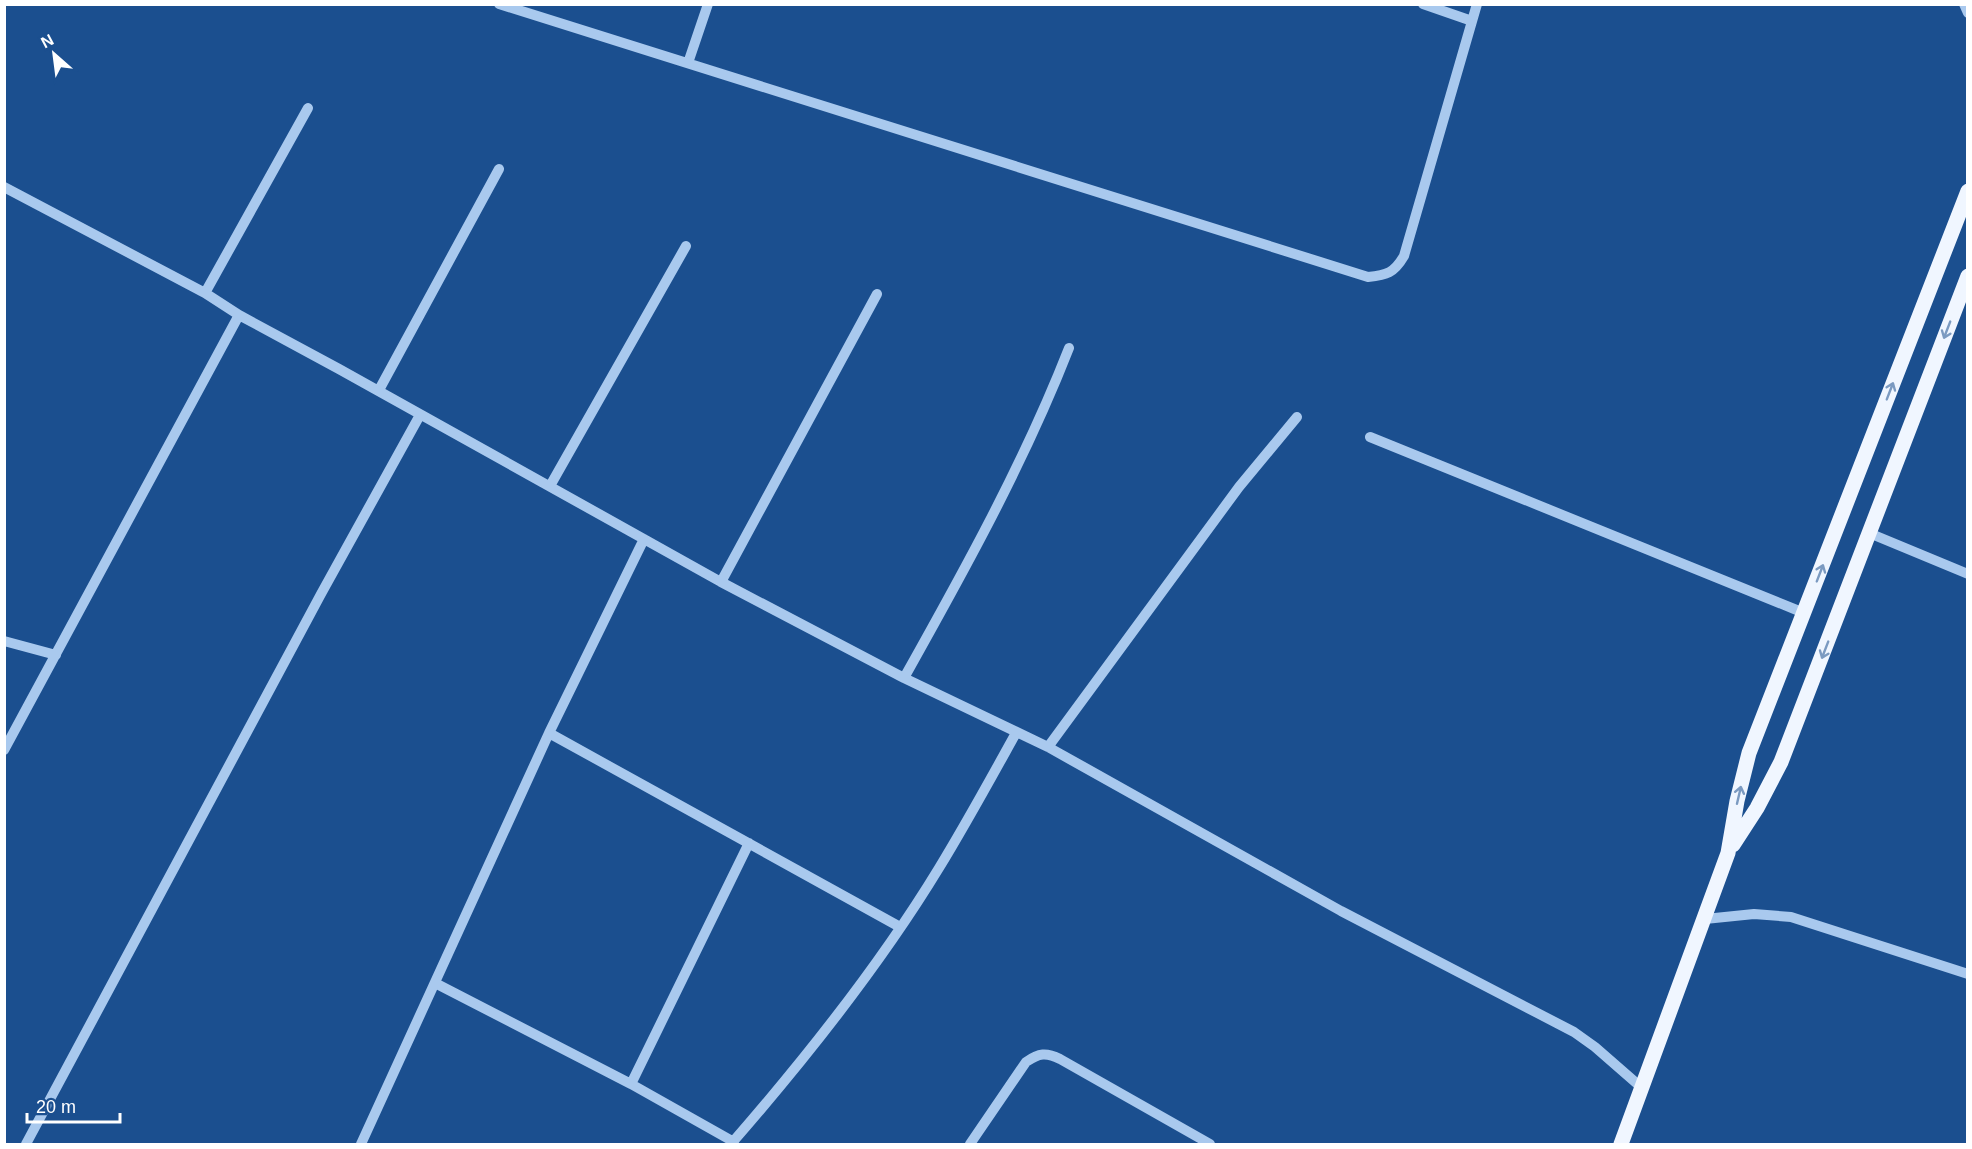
<svg xmlns="http://www.w3.org/2000/svg" width="1972" height="1149" font-family="Helvetica,sans-serif">
<rect width="100%" height="100%" fill="#1b4f8f"/>
<g fill="none" stroke-linecap="round" stroke-linejoin="round">
<path stroke="#a9c9ee" stroke-width="10" d="M499,4L1368,277C1387,275 1394,273 1404,256L1477,4
M1423,4L1472,21
M1964,4L1968,13
M688,63L708,4
M4,187L205,293L239,315L339,369L721,582L904,678L1048,747L1341,911L1574,1032L1595,1047L1642,1088
M205,293L308,108
M379,390L499,169
M1370,437L1804,613
M550,486L686,246
M1869,533L1968,574
M721,582L877,294
M4,641L56,655
M904,678C964,571 1024,463 1069,348
M549,733L900,927
M1048,747L1239,487L1297,417
M4,750L239,315
M1705,919L1754,914L1791,917L1968,974
M435,983L631,1084L734,1142
M631,1084L749,843
M26,1144L321,594L420,415
M361,1144L549,733L644,539
M731,1144C806,1058 880,965 939,868C966,824 991,778 1016,733
M970,1144L1026,1062C1039,1053 1046,1052 1060,1059L1210,1144"/>
<path stroke="#f0f6ff" stroke-width="15" d="M1733,845L1757,808L1781,762L1968,276
M1621,1144L1728,853L1737,801L1749,753L1968,191"/>
</g>
<defs><path id="oneway-shaft" d="M-6 0H5M1.5-3L5.5 0L1.5 3" fill="none" stroke-width="1.6" stroke-linecap="round" stroke-linejoin="round" transform="scale(1.5)"/></defs>
<g stroke="#7b9ac1">
<use href="#oneway-shaft" transform="translate(1947 330) rotate(111)"/>
<use href="#oneway-shaft" transform="translate(1890 391) rotate(-69)"/>
<use href="#oneway-shaft" transform="translate(1820 573) rotate(-69)"/>
<use href="#oneway-shaft" transform="translate(1825 650) rotate(111)"/>
<use href="#oneway-shaft" transform="translate(1739 795) rotate(-77)"/>
</g>
<rect width="1972" height="1149" fill="none" stroke="#ffffff" stroke-width="12"/>
<g transform="translate(54 54) rotate(332)" stroke="#1b4f8f" stroke-width="4.5" paint-order="stroke">
<path d="M0-4.5L10 22L0 15L-10 22Z" fill="#ffffff"/>
<text y="-9" font-size="16" font-weight="bold" text-anchor="middle" fill="#ffffff">N</text>
</g>
<path d="M27 1113v9h93v-9" fill="none" stroke="#ffffff" stroke-width="3"/>
<text x="36" y="1113" font-size="18" fill="#ffffff" stroke="#1b4f8f" stroke-width="4.5" paint-order="stroke">20 m</text>
</svg>
